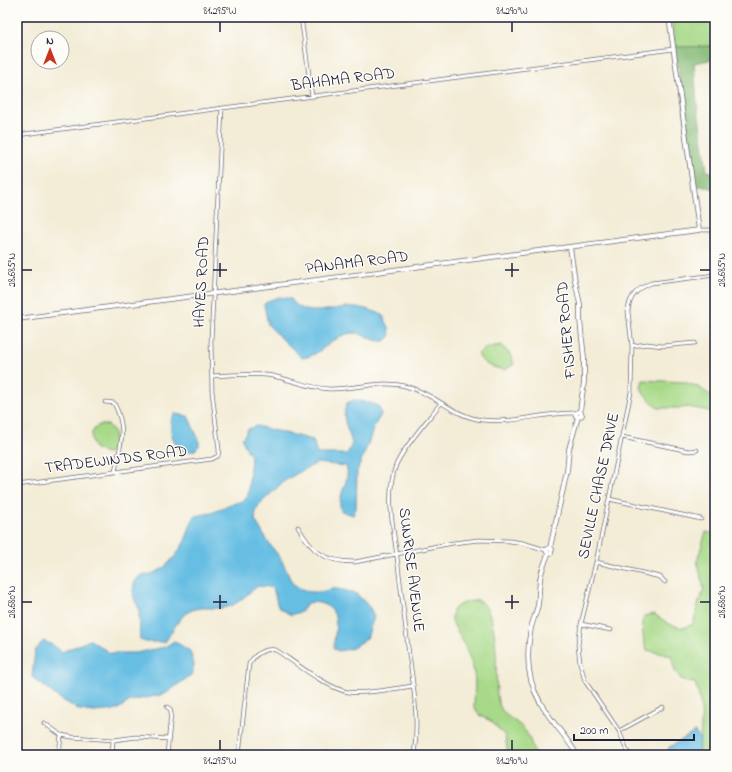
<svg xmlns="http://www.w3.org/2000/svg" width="732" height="772" font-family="'Indie Flower',sans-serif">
<rect width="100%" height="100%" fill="#fdfcf7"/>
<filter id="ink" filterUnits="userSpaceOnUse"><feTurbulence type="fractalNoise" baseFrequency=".025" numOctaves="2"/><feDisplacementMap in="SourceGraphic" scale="8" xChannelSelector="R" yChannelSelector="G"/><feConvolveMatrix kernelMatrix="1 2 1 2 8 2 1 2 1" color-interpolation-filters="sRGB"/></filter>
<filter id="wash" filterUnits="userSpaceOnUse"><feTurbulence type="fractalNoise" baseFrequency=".012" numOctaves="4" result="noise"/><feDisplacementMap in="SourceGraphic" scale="16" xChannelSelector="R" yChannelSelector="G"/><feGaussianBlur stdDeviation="0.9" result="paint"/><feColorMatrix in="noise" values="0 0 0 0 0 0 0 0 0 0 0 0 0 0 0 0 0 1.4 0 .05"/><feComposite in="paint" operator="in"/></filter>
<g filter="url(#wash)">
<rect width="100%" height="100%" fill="#f3ecd6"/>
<path fill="#a7d988" stroke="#647e62" d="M671,17H715V46L681,47L675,46Z
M501,345L510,354L514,364L505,370C493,367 483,366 478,354L486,348Z
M643,380L684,382L698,387L715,398V412L688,407L682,408H658L643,393L641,386Z
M99,425H108C117,432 115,441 113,450L107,453L95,449C90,439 89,432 99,425Z
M706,532L715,534V755H700L698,751C702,725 704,708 695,683L682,680L675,671L671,656L647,650C642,639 642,628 644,616L654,614L669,624L683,628L693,624L698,605L704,589L697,561Z
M478,600C501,611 495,673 497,695C500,720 515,716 526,732C531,739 532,748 536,755H508L505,736L491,721L481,716L474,708C474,693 477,676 471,662C468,654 464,643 460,636C457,630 451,624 452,616C452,603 469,602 478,600Z"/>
<path fill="#85b974" stroke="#546e58" d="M675,46L681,47L715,46V59L694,63L697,104L707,171L715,173V189L695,185Z"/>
<path fill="#66bee3" stroke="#44708f" d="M280,297L291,299C304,319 330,308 349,307C360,306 372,311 382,314L389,327L390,337L384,341C380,341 376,341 372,339C366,337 361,333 354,333C334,333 322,356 302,358L268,325L264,304L270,300Z
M354,400L373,404L379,407L381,415L374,426L368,444L357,471L356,508L353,515L341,511C336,494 352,481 346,466L317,463L296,474L283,482L263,501L256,509L255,520L268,542L281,559L292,583L299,588L310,592H321L331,589H337L348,591L358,595L370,608L374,617L367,638L353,648L339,651L334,649C333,635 343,613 325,605C318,602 315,602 307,603L302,611L291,615L278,607L274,591L270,587L258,586C249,592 242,600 233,605C225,609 217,608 208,608C182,606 177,625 165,642H145L140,639L139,609L134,598L133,590L135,581L141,575C146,575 151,575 156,572C169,567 184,546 188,533C190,527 191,522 195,516L212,513L226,506L243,501L248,496L251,456L247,450L242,439L248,429L256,426L313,440L317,454H347L352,444C349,429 340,419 347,403Z
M175,414L188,416L199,440V446L194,451C190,451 187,452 184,451C172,446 166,423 175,414Z
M90,640L110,653H136L165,647L174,641L190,651L194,665L191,675L165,694L130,701L117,710L94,712L79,710L59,698L32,677L35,651L43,641L53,645L62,652Z
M695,732L700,739L698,751L700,755H671L668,748Z"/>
</g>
<g filter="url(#ink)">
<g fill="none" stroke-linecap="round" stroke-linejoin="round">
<defs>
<path id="minor" d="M301,17L312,97
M17,135L673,49
M699,230H715
M632,346L647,344L662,346L695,343
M212,376C232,375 253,373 273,376C292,380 310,388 329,389C355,390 382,379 408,387C435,394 453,416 482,420C514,424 544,412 576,413
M105,402L114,403C128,431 120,444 115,472
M622,437L689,451L697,450
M17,485L212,459L218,456L219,450L212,391L211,341L222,108
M609,499L701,519
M298,527C312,552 325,562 355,562L453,543L479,540L510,541L523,543L546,550
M596,562L660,577L665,582
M581,624L611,630
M167,707L170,709L171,713L167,755
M44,723L61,735L72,737L114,740L136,737L169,739
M619,731L663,707
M59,755L61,735
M112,755L113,740
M239,755L249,664C255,654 264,648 276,650C294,662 329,689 348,692C367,695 395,688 413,686
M311,755L328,753L357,755
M414,755C419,721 414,688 409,655C405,620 400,584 396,549C392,521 386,492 396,465C404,446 428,420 441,403
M629,755L619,731L585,681L580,663L578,645L581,624L596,562L631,392L632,346L628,312C629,296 637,289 651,283L715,275"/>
<path id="tertiary" d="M570,247L575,281L580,304V320L584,358V382L580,411L582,415L581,416L578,417L576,416V413L580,411
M17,319L699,230L669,17
M550,548L567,471L569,449L578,417
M548,554L546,550L549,548L552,549L551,553L548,554C545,563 541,571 540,580C539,588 539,597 538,605C536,613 533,620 531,628C526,653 527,680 540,702C550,721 566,735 577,755"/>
</defs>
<use href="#minor" stroke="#6b6971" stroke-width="4.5"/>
<use href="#tertiary" stroke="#6b6971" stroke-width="5.5"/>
<use href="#minor" stroke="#fff" stroke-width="3"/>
<use href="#tertiary" stroke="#fff" stroke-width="4"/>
</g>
</g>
<path fill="none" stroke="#22223b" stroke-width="1.5" d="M220,22V32M512,22V32M220,263V277M512,263V277M22,270H32M213,270H227M505,270H519M700,270H710M220,595V609M512,595V609M22,602H32M213,602H227M505,602H519M700,602H710M220,740V750M512,740V750"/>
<g text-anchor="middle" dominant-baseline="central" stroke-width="3" stroke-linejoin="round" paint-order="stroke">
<g font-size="16" fill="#22223b" stroke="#fdfcf7">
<text transform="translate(343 80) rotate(-7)">BAHAMA ROAD</text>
<text transform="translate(357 263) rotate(-7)">PANAMA ROAD</text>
<text transform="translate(202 282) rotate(-87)">HAYES ROAD</text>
<text transform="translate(567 330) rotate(-95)">FISHER ROAD</text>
<text transform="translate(116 460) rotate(-7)">TRADEWINDS ROAD</text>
<text transform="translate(599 486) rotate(-78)">SEVILLE CHASE DRIVE</text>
<text transform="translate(411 570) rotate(83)">SUNRISE AVENUE</text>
</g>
</g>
<rect width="732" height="772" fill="none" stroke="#fdfcf7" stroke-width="44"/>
<g transform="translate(50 50)"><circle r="19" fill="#fdfcf7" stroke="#a5a5ac"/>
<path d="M0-3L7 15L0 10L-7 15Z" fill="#c8321e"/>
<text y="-6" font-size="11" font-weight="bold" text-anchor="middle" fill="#22223b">N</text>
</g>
<path d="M574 734v6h120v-6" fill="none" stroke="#22223b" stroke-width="2"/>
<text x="580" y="734" font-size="12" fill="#22223b" stroke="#fdfcf7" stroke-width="3" paint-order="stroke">200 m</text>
<rect x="22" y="22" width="688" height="728" fill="none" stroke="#22223b" stroke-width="1.5"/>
<g font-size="10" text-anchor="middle" fill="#22223b">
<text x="220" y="14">81.295°W</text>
<text x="512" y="14">81.290°W</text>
<text transform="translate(11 270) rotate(-90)" y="4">28.685°N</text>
<text transform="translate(721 270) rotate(-90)" y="4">28.685°N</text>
<text transform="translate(11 602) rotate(-90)" y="4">28.680°N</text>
<text transform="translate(721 602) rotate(-90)" y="4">28.680°N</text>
<text x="220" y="764">81.295°W</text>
<text x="512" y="764">81.290°W</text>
</g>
</svg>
